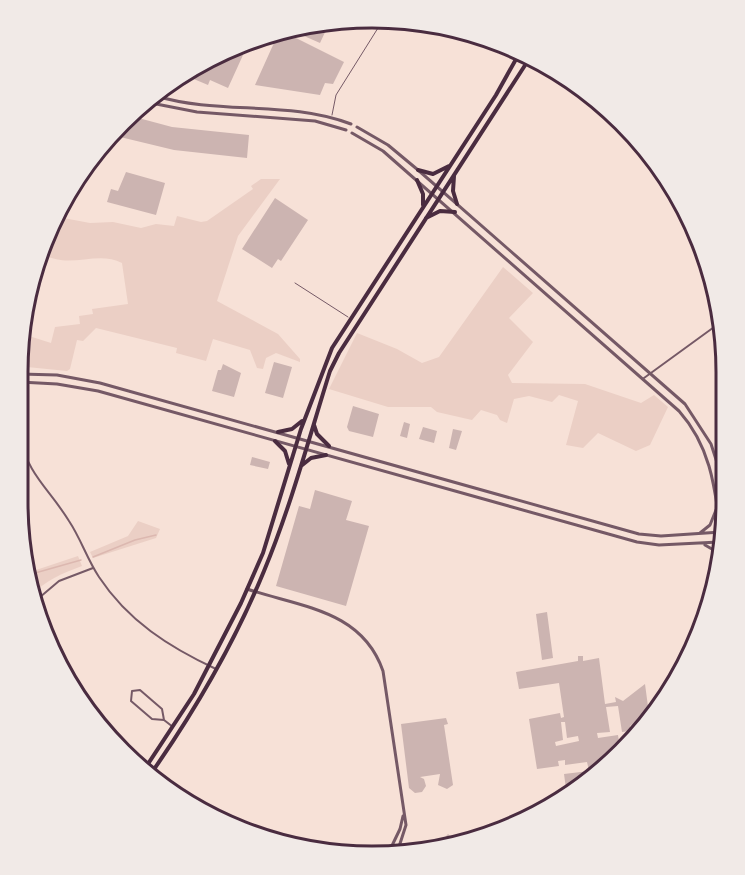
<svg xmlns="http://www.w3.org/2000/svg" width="745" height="875" font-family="Raleway,sans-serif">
<rect width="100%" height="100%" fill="#f7e1d7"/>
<path fill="#ebcfc5" d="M261,179H280L238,236L217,301L278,334L300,359V362L276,353L266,358L263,369L257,368L250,350L213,339L206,361L176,353L177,348L96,328L83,341L77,340L70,369L67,371L27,367L23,358L29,336L51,343L55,327L80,324L79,316L93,314L92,309L128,304L122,263C98,250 70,269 45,255L58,217L90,223L113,222L141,228L156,224L174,226L177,216L201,222L207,221L253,189L251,186Z
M503,267L533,293L509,318L533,342L508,375L512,383L585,384L641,403L654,395L668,407L650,445L636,451L598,433L583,448L566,445L578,401L559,395L552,402L529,396L514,399L507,423L500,420L497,415L481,410L472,420L437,412L431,407H388L329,389L357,333L397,349L422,363L439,357Z
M138,521L160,529L156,538L93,558L90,552L128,536Z
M78,556L82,566C63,573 44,581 31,596L27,573Z"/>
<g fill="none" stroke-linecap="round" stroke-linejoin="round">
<path stroke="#dcb8b0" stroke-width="1.5" d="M93,557L135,540L156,535
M28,575L81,560"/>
</g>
<path fill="#ccb4b1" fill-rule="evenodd" d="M327,28L320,43L295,32Z
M286,33L344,62L333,84L325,83L320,95L255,85L278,34Z
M264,36L259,48L251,45L242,54L235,51Z
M234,51L243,55L228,88L210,80L208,85L189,77Z
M131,116L172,127L249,135L247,158L174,150L116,136Z
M126,172L165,183L156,215L107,202L111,189L118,191Z
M275,198L308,220L281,261L278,259L272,268L242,249Z
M274,362L292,367L283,398L265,393Z
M223,364L241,373L234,397L212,391L218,370H221Z
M353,406L379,414L373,437L349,431L347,427Z
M404,422L410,424L407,438L400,436Z
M423,427L437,431L434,443L419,439Z
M453,429L462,431L456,450L449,448Z
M252,457L270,462L268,469L250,465Z
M315,490L352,501L346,520L369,526L346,606L276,586L299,506L310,509Z
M547,612L553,658L542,660L536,614Z
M578,656H583V661L599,658L605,704L616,702L615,697L623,701L645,684L649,714L644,721L638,719L630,726V731L622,732L618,706L606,707L610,732L597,733L598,738L618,735L621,755L600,761L601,768L605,767L567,796L564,774L589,771L587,762L565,765V760L558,761L559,766L537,769L529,719L560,713L561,718L564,717L559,683L519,689L516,672L578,661ZM561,722H565L567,738L578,736L579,741L556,746L555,742L563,740Z
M446,718L448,724L444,725L453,785L447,789L438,785L440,774L420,777L424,779L426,786L422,792L415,793L409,788L401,724Z
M448,834L459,844L434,849Z"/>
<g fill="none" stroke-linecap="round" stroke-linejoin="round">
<path stroke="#755966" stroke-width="1" d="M332,115L336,95L383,20
M295,283L348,317"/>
<path stroke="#755966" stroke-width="2" d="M644,378L721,322
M19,435C29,477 48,487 69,521C81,539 87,559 99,577C128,621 169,647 216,669
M33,603L59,581L93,568
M164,720L162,709L140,690L132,691L131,701L152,719L164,720L173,727"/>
<path stroke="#755966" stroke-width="3" d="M156,96C219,115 289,100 351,124
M146,102L197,112L315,121L346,130
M357,127L388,145L418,170L685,404L711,444L722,478L725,511
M352,133L383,151L679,411C711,447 715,488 721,534
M20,374L57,375L100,383L639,534L661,536L721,532
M20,382L57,384L98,391L637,542L659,545L719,542
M700,533L710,525L716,510
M705,545L717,552
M247,589C301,607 362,610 383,671L406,825L396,856
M387,856L400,829L403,816"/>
<path stroke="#4a2c40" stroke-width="4" d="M418,170L433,174L449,166
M454,176L453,191L457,204
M417,180L423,194V205
M426,218L440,211L455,212
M314,425L317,434L329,446
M278,432L292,429L302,421
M275,441L285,451L289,464
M301,466L311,458L326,455
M144,770L194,694L241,603L263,553L301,429L332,348L496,95L520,52
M150,775C195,711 234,644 264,571C291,506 309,438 330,371L339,353L531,56"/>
</g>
<path d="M0 0H745V875H0ZM372 28H372A344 344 0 0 1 716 372V502A344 344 0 0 1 372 846H372A344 344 0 0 1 28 502V372A344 344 0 0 1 372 28Z" fill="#f1eae7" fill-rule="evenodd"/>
<path fill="none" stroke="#4a2c40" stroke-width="3" d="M372 28H372A344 344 0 0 1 716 372V502A344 344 0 0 1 372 846H372A344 344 0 0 1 28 502V372A344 344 0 0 1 372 28Z"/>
</svg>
